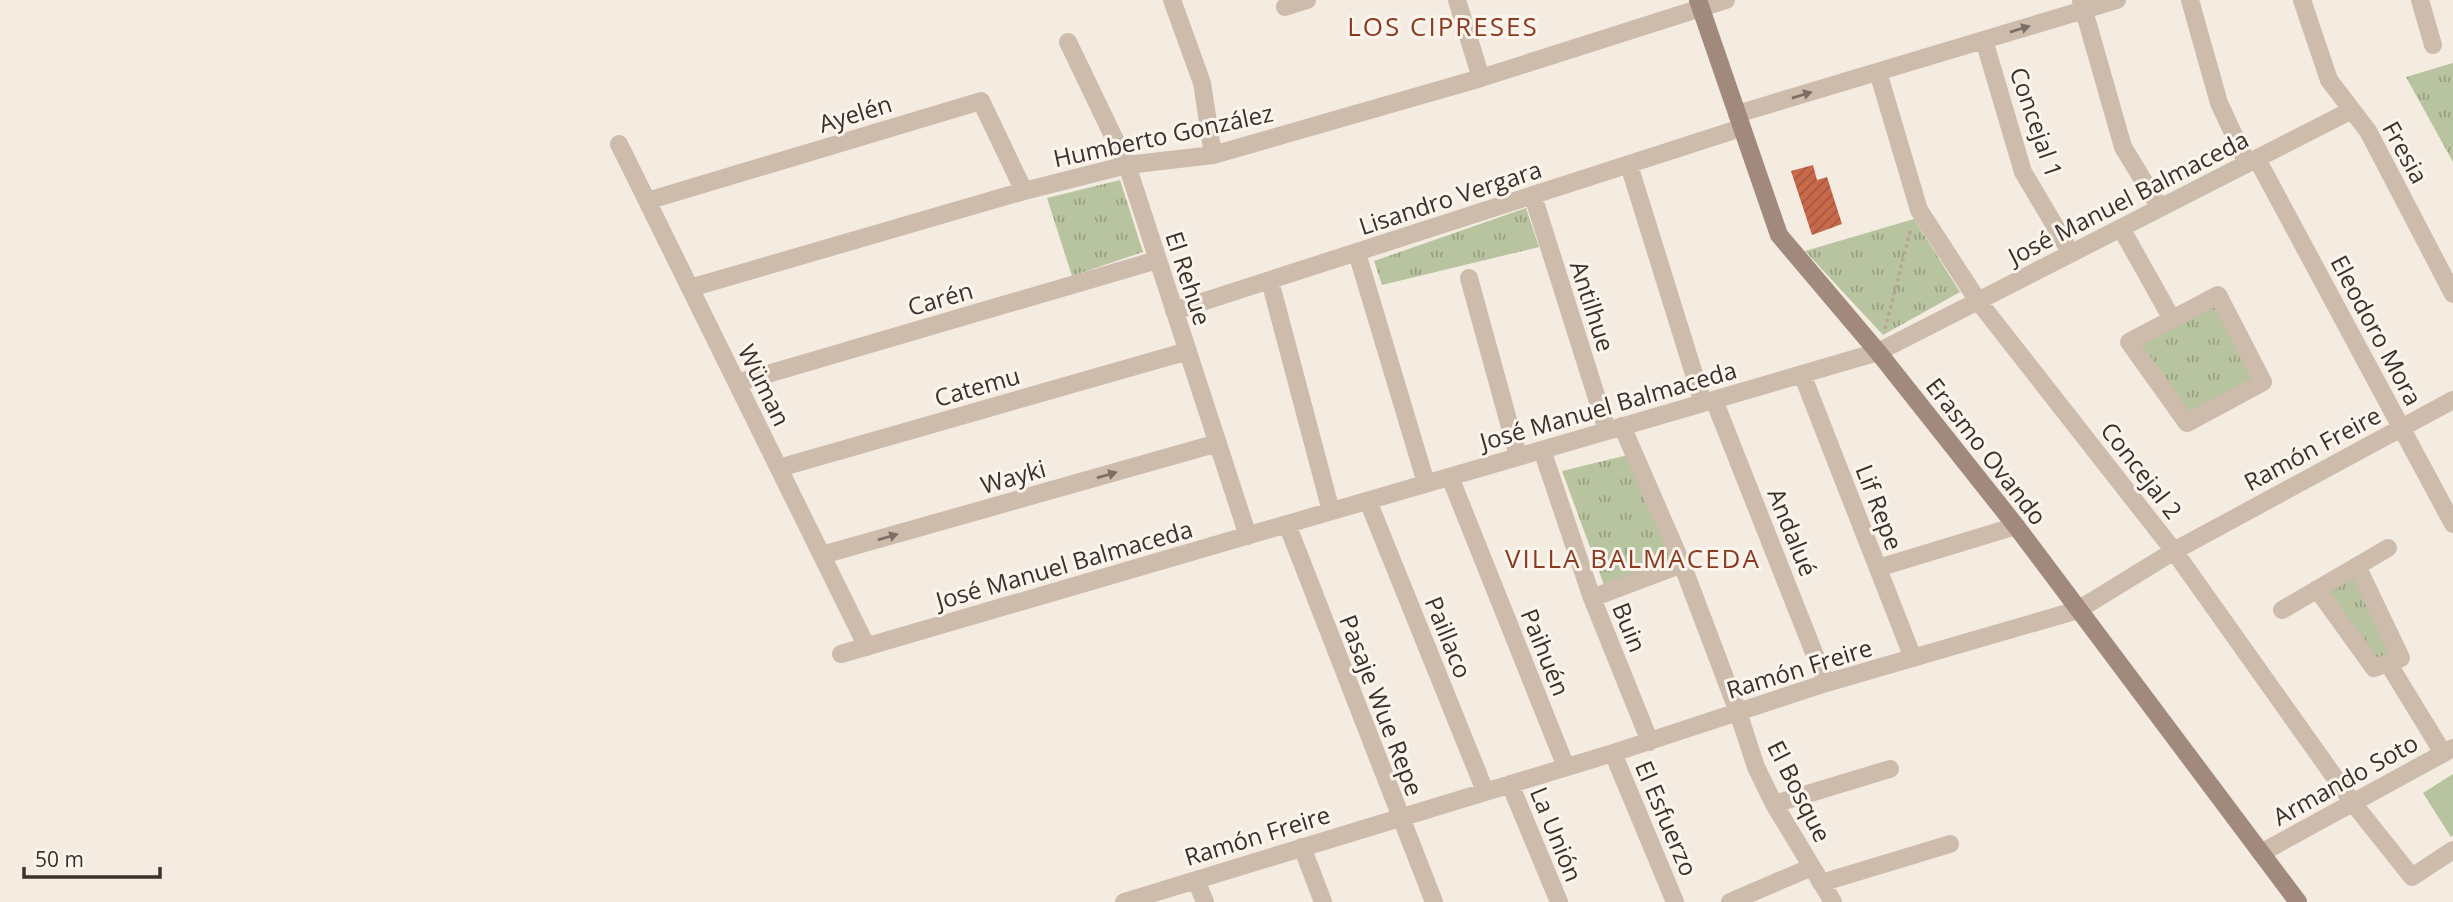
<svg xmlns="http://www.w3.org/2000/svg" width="2453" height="902" font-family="'Open Sans',sans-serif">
<defs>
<pattern id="grass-tufts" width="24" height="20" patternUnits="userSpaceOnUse" patternTransform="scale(1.75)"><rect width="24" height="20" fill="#b8c4a0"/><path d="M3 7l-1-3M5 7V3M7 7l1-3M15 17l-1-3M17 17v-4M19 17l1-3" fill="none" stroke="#97a083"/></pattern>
<pattern id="building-hatch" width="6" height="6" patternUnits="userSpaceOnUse" patternTransform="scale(1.75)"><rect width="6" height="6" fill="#c8694b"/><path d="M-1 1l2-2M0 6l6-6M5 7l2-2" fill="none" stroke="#a4573f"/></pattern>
</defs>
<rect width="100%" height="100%" fill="#f4ebe1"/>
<path fill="url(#grass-tufts)" d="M2453,63V162L2406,77Z
M1120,180L1143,252L1072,276L1047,198Z
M1526,208L1539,247L1382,285L1374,261Z
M1914,219L1960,292L1883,335L1805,251Z
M2217,296L2261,382L2187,421L2130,342Z
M1628,455L1672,558L1604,585L1562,471Z
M2356,567L2400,658L2374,667L2318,589Z"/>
<path fill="#b8c4a0" d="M2453,774V835L2451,837L2423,793Z"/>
<path fill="url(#building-hatch)" d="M1813,165L1817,180L1827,177L1842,224L1812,235L1791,171Z"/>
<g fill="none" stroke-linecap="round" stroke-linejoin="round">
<path stroke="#b9a596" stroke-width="3.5" stroke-dasharray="3.5 3.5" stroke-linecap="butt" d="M1885,329L1911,228"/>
<path stroke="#cdbbac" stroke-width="18" d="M1172,0L1202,83L1213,155
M1457,0L1481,78
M2081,0L2123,147L2160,208
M2190,0L2219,103L2247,163
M2302,0L2329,80L2368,131L2453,294
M2420,0L2433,45
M1285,7L1307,0
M1984,40L2023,172L2071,253
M1068,42L1127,165L1248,536
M1878,72L1919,210L1978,301L2174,551L2353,803L2412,877L2453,850
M1737,114L2117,0
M619,144L867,647
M2257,159L2453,524
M1629,165L1703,403
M1533,196L1607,430
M647,201L981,101L1024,191
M2121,228L2172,319
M1357,253L1426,483
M1469,278L1518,456
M1270,281L1331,511
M690,288L1024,191L1127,165L1213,155L1481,78L1726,0
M2218,295L2263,382L2187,423L2129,342Z
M1174,311L1741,128
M1802,374L1913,658
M737,383L1157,260
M1714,400L1826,683
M1622,426L1682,564L1738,712L1756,767L1774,804L1833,902
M1542,450L1592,598L1650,742
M779,468L1188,351
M1450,477L1566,767
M1368,501L1485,791
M1287,524L1434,902
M822,555L1218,443
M1878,568L2016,526
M2317,589L2374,668L2401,658L2357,566
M1592,598L1682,564
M2282,610L2388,548
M841,654L1878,352L2352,110
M2388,663L2443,753
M1613,753L1675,902
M1510,784L1559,902
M1774,804L1890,769
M1302,847L1323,902
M2261,853L2453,748
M1196,880L1205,902
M1821,883L1950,844
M1124,902L1613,753L1826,683L2078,610L2174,551L2453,400
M1730,902L1812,867"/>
<path stroke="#a18a7d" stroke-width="18" d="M1698,0L1779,235L1878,352L2016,526L2298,902"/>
</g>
<defs><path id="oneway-solid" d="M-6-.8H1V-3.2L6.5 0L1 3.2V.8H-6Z" transform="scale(1.75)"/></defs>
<g fill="#7d6f65">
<use href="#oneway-solid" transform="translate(2020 29) rotate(-17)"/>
<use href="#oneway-solid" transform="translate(1802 95) rotate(-17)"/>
<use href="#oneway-solid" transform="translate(1107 475) rotate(-16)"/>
<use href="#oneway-solid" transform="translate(888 537) rotate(-16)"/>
</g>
<g text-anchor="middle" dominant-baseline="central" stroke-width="6" stroke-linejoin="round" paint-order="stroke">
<g font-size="24" fill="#3b302b" stroke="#fbf5ee">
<text transform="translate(855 113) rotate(-17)">Ayelén</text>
<text transform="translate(2037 122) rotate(71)">Concejal 1</text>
<text transform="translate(1163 135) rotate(-12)">Humberto González</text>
<text transform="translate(2406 152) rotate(61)">Fresia</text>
<text transform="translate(1450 197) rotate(-18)">Lisandro Vergara</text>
<text transform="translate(2128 197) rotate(-27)">José Manuel Balmaceda</text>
<text transform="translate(1189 278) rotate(72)">El Rehue</text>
<text transform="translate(940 298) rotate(-16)">Carén</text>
<text transform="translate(1593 306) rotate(72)">Antilhue</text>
<text transform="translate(2377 330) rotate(62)">Eleodoro Mora</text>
<text transform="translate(765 385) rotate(64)">Wüman</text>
<text transform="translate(977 386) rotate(-16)">Catemu</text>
<text transform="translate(1608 405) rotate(-16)">José Manuel Balmaceda</text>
<text transform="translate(2312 448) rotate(-28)">Ramón Freire</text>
<text transform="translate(1987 451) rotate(52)">Erasmo Ovando</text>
<text transform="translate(2142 470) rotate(52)">Concejal 2</text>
<text transform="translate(1013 476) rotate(-16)">Wayki</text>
<text transform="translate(1880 507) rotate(69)">Lif Repe</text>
<text transform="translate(1793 532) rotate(68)">Andalué</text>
<text transform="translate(1064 564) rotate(-16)">José Manuel Balmaceda</text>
<text transform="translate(1630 627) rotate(68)">Buin</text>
<text transform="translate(1449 637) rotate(68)">Paillaco</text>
<text transform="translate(1546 652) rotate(68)">Paihuén</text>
<text transform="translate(1799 668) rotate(-17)">Ramón Freire</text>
<text transform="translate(1382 705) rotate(69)">Pasaje Wue Repe</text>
<text transform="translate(2345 779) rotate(-29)">Armando Soto</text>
<text transform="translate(1800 791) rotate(63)">El Bosque</text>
<text transform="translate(1667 818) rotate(67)">El Esfuerzo</text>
<text transform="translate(1557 834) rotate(68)">La Unión</text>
<text transform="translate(1257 835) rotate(-17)">Ramón Freire</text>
</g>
<g font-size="26" letter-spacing="2" fill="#8c3b22" stroke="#fbf5ee">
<text x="1443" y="26">LOS CIPRESES</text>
<text x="1633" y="558">VILLA BALMACEDA</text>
</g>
</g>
<path d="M24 867v10h136v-10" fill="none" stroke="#3b302b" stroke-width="3.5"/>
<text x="35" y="867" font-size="21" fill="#3b302b" stroke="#fbf5ee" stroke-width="5" paint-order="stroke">50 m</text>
</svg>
